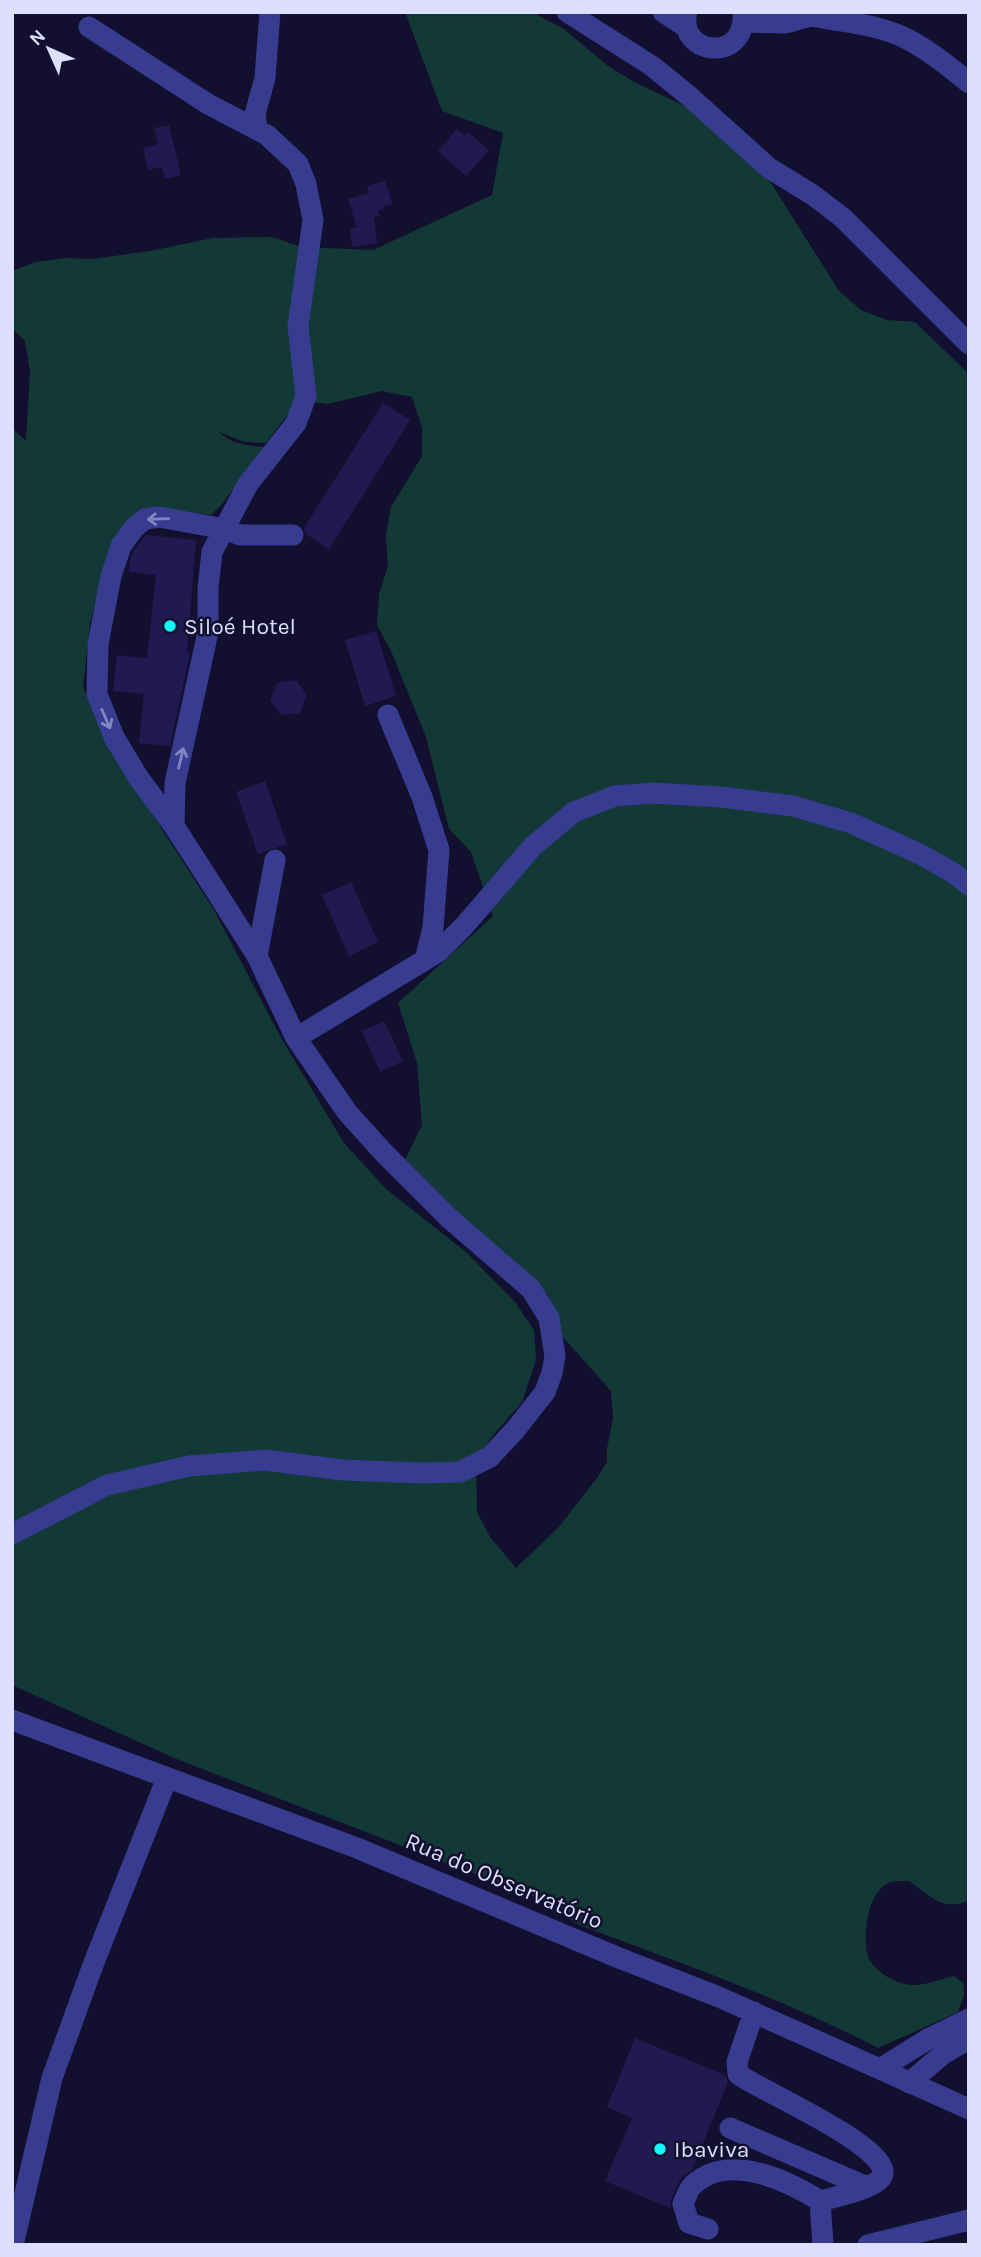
<svg xmlns="http://www.w3.org/2000/svg" width="981" height="2257" font-family="Karla,sans-serif">
<rect width="100%" height="100%" fill="#13102f"/>
<path fill="#123935" fill-rule="evenodd" d="M405,12H532L564,29L608,66L636,83L717,121L759,164L839,291L861,310L887,320L915,322L969,374V1900C944,1913 929,1895 909,1881C903,1881 894,1881 888,1883C868,1894 863,1931 867,1952C870,1970 895,1984 912,1985C924,1986 941,1979 954,1976L963,1983L964,1995L958,2012L878,2048C780,1997 677,1962 574,1923L568,1916L532,1896L179,1760L12,1685V428L26,441L30,372L25,341L12,328V271L36,262L65,258L93,259L150,251L213,238L272,237L302,247L373,250L492,195L503,133L442,111ZM382,391L412,397L422,428V456L391,507L386,535L388,566L379,594L377,625L391,651L426,737L449,829L471,852L493,916L398,1003L417,1063L422,1125L404,1162L500,1255L548,1295L562,1336L611,1391L613,1418L607,1449V1462L597,1478L558,1528L516,1568L490,1537L477,1512L476,1459L495,1433L522,1402L536,1360L534,1330L515,1302L466,1252L386,1189L344,1143L280,1036L214,910L104,739L83,687L90,623L109,553L128,520L154,507L211,515L222,504L265,447C249,446 230,444 219,432L245,442L266,443L299,400L327,404Z"/>
<path fill="#211a51" d="M169,125L181,175L165,179L162,167L148,170L143,148L158,144L154,128Z
M457,129L465,136L468,132L489,150L466,176L438,151Z
M385,181L392,204L383,206L384,209L378,211L380,216L374,218L377,243L352,247L350,229L357,228L348,199L369,193L367,186Z
M383,403L410,420L329,549L306,534L304,528Z
M146,535L196,540L187,653H190L170,746L139,743L144,694L113,691L117,655L147,658L156,575L129,572V563L133,552Z
M376,631L396,696L365,706L345,640Z
M296,680L307,695L300,713L281,715L270,700L277,683Z
M265,781L287,844L258,854L236,792Z
M351,882L378,942L349,956L322,895Z
M384,1021L403,1061L380,1072L362,1031Z
M635,2038L725,2075L728,2082L692,2170L682,2177L677,2186L671,2199L670,2208L605,2181L632,2118L607,2107Z"/>
<g fill="none" stroke-linecap="round" stroke-linejoin="round">
<path stroke="#383c91" stroke-width="21" d="M567,12L652,66L689,96L769,168L813,195L843,218L969,344
M663,12L686,27
M687,12C676,55 747,65 743,12
M805,12L811,16C842,22 879,24 907,39C929,50 950,67 969,83
M743,22L786,23L811,16
M89,27L208,104L267,135L298,164L306,184L313,220L298,326L306,396L296,423L248,484L212,552L208,588V632L175,783L174,826
M257,129L255,114L265,78L270,12
M388,715L422,797L439,850L433,928L425,960
M257,956L275,860
M296,1038L438,952L465,925L533,846L574,812L615,796L653,793L721,797L793,806L851,823L920,854L955,874L969,885
M12,1534L107,1485L189,1466L265,1460L343,1470L421,1473L460,1472L490,1457L515,1430L545,1392L552,1373L555,1356L549,1318L531,1289L449,1218L383,1152L347,1112L296,1038L257,956L214,888L174,826L138,777L114,737L97,694L98,644L111,576L121,546L134,528L145,519L159,517L225,529L240,535H293
M12,1720L357,1848L619,1958L719,1997L969,2109
M754,2012L737,2062L738,2074C754,2088 901,2150 881,2178C871,2190 835,2197 820,2201L823,2245
M880,2069L928,2039L969,2019
M909,2083L943,2054L969,2039
M730,2128L867,2187
M708,2229L689,2223L683,2204C686,2198 688,2189 693,2185C728,2152 787,2180 820,2201
M13,2245L52,2078L93,1965L167,1778
M868,2245L969,2220"/>
</g>
<defs><path id="oneway-shaft" d="M-6 0H5M1.5-3L5.5 0L1.5 3" fill="none" stroke-width="1.6" stroke-linecap="round" stroke-linejoin="round" transform="scale(1.75)"/></defs>
<g stroke="#8385c2">
<use href="#oneway-shaft" transform="translate(158 519) rotate(178)"/>
<use href="#oneway-shaft" transform="translate(106 719) rotate(66)"/>
<use href="#oneway-shaft" transform="translate(181 758) rotate(-77)"/>
</g>
<g fill="#0afcff" stroke="#13102f" stroke-width="2.5">
<circle cx="170" cy="626" r="7"/>
<circle cx="660" cy="2149" r="7"/>
</g>
<g text-anchor="middle" dominant-baseline="central" stroke-width="5" stroke-linejoin="round" paint-order="stroke">
<g font-size="23" fill="#dedeff" stroke="#13102f" text-anchor="start">
<text x="184" y="626">Siloé Hotel</text>
<text x="674" y="2149">Ibaviva</text>
</g>
<g font-size="23" fill="#dedeff" stroke="#13102f">
<text transform="translate(504 1881) rotate(23)">Rua do Observatório</text>
</g>
</g>
<rect width="981" height="2257" fill="none" stroke="#dedeff" stroke-width="28"/>
<g transform="translate(49 49) rotate(315)" stroke="#13102f" stroke-width="5" paint-order="stroke">
<path d="M0-5L12 26L0 18L-12 26Z" fill="#dedeff"/>
<text y="-10" font-size="19" font-weight="bold" text-anchor="middle" fill="#dedeff">N</text>
</g>
</svg>
